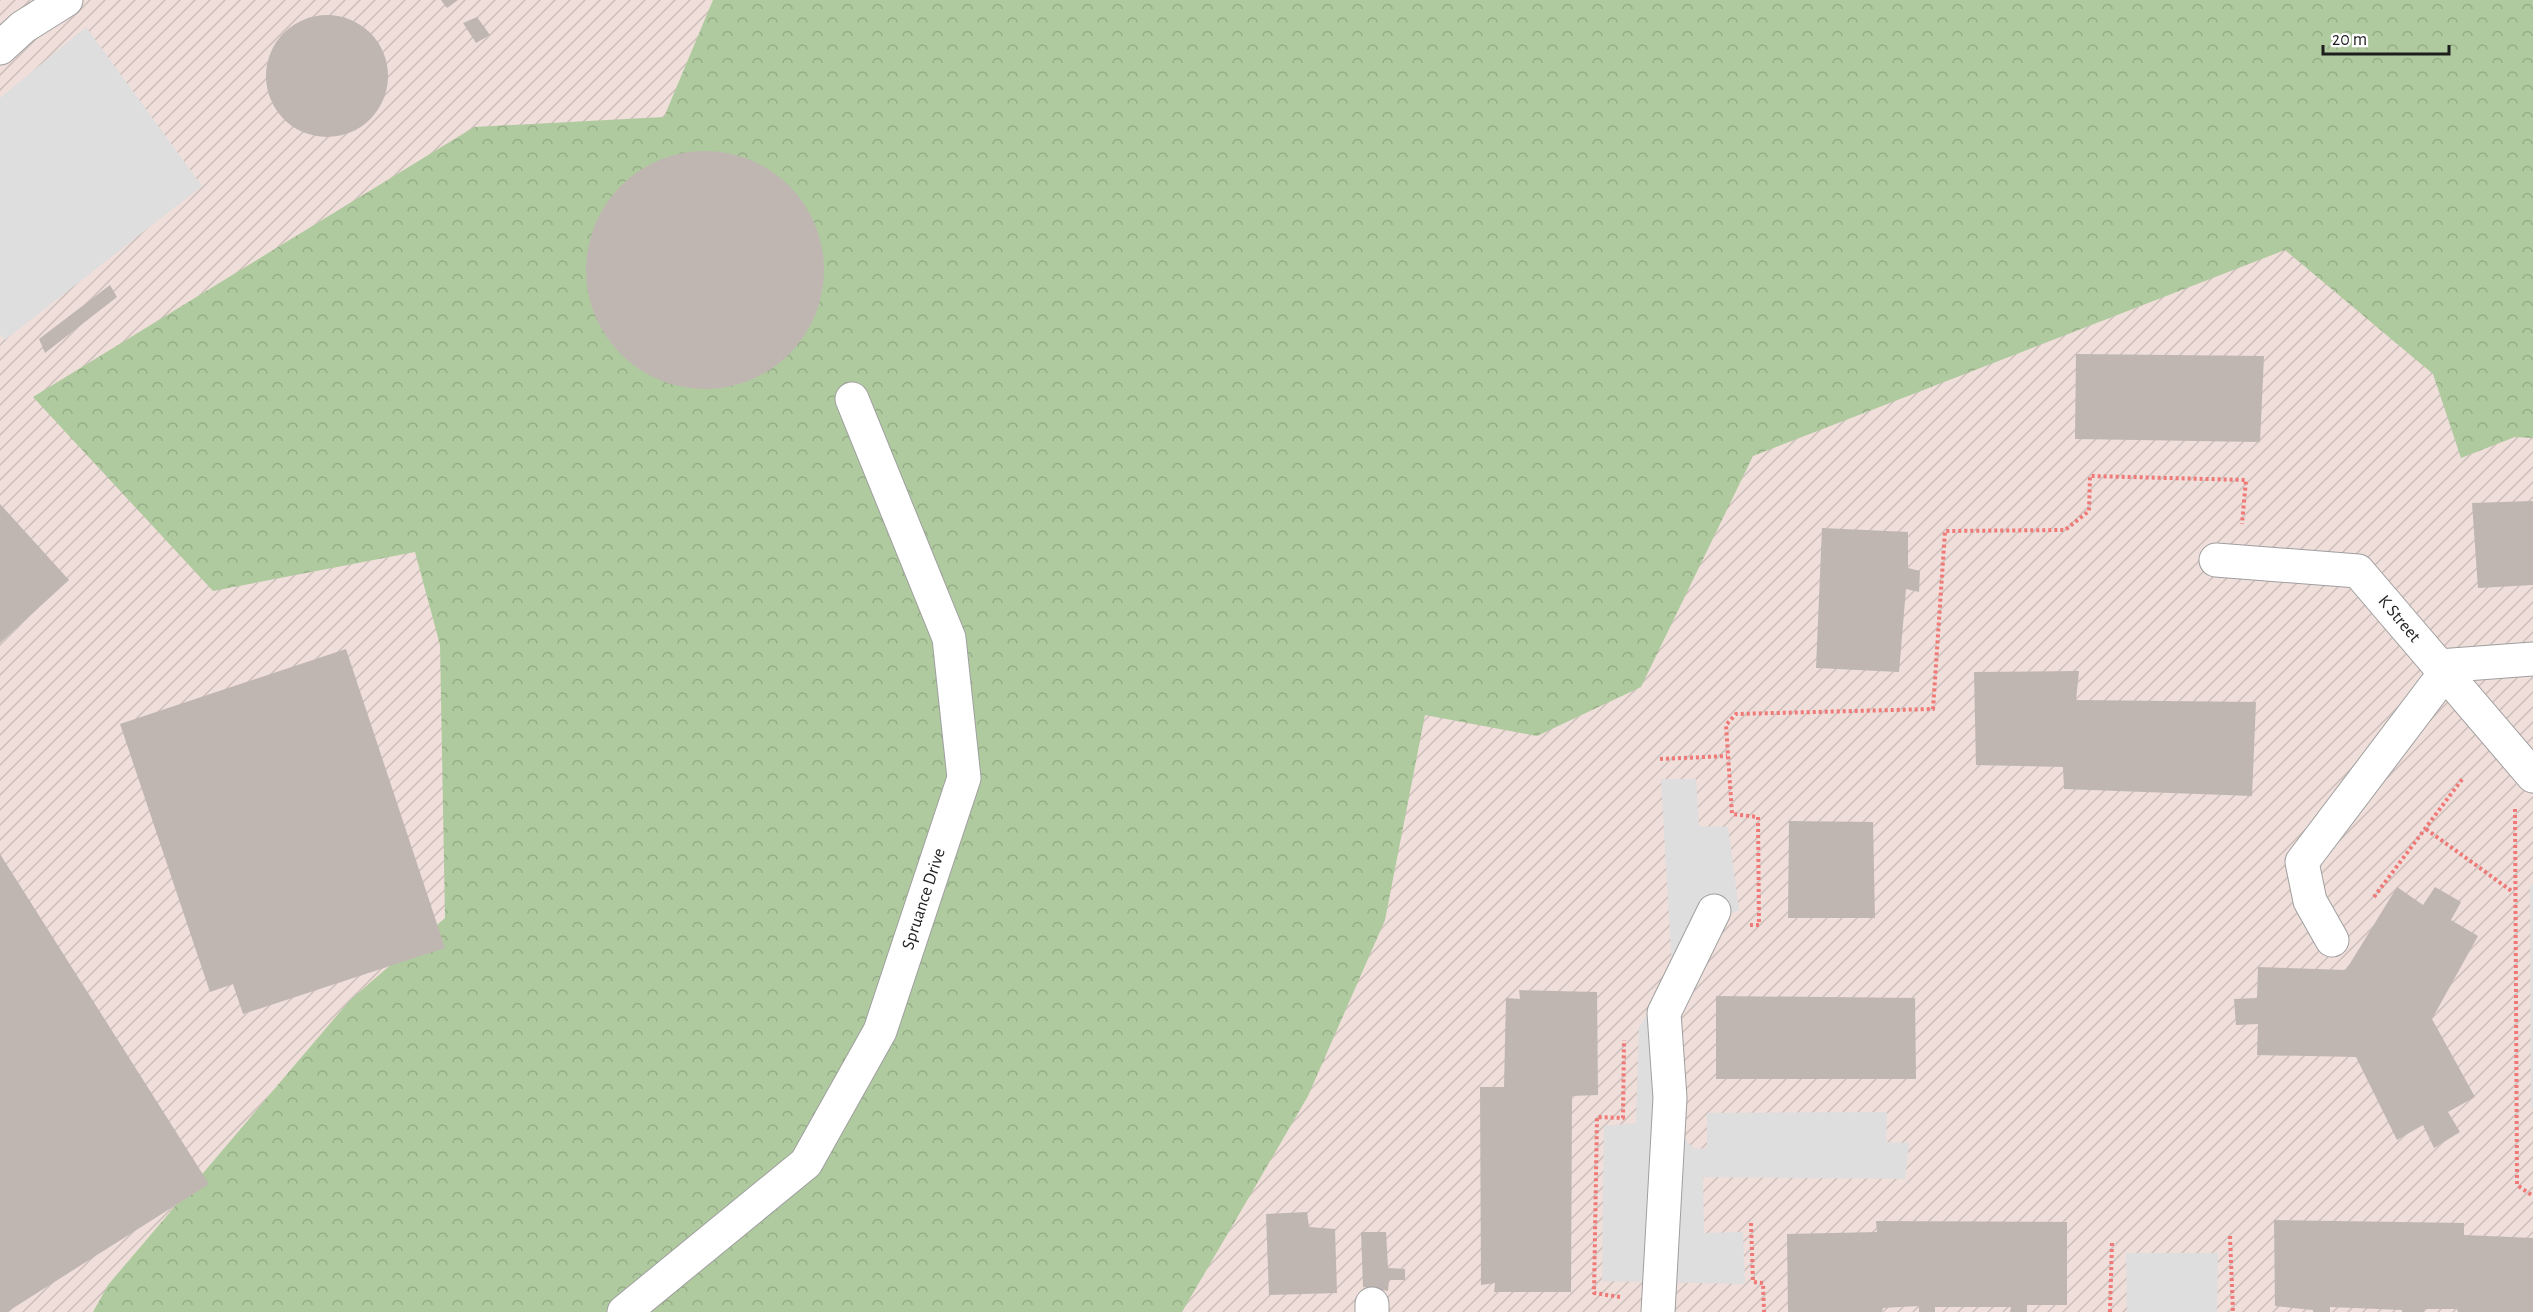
<svg xmlns="http://www.w3.org/2000/svg" width="2533" height="1312" font-family="'Alegreya Sans',sans-serif">
<defs>
<pattern id="military-furrows" width="10" height="10" patternUnits="userSpaceOnUse" patternTransform="scale(1.5)"><rect width="10" height="10" fill="#efdeda"/><path d="M-1 1l2-2M0 10L10 0M9 11l2-2" fill="none" stroke="#ccbebb"/></pattern>
<pattern id="forest-crowns" width="20" height="18" patternUnits="userSpaceOnUse" patternTransform="scale(1.5)"><rect width="20" height="18" fill="#afca9e"/><path d="M2 6a3 3 0 1 1 6 0M12 15a3 3 0 1 1 6 0" fill="none" stroke="#96ad88"/></pattern>
</defs>
<rect width="100%" height="100%" fill="#eeebe5"/>
<path fill="url(#military-furrows)" d="M0,0H2533V1312H0Z"/>
<path fill="url(#forest-crowns)" d="M713,0H2533V438L2515,437L2461,458L2433,374L2285,250L1753,456L1641,687L1537,736L1425,715L1385,920L1308,1096L1182,1312H93L108,1285L350,1000L445,918L440,645L415,552L213,591L33,397L474,127L664,117Z"/>
<path fill="#dedede" d="M86,27L202,186L5,340L0,334V98Z
M1661,779H1696L1699,826L1728,827L1739,910L1708,924L1672,1018L1675,1131L1695,1149L1707,1148V1113L1887,1112L1886,1142L1909,1143L1905,1179L1703,1177L1704,1233L1743,1232L1745,1284L1602,1281L1604,1126L1636,1123L1639,1028L1672,969Z
M2530,884H2533V1109H2531Z
M2126,1253H2218L2217,1312H2127Z"/>
<path fill="#bfb6b2" d="M441,0H458L447,8Z
M266 76a61 61 0 1 1 122 0a61 61 0 1 1-122 0Z
M477,17L490,35L476,43L463,23Z
M586 270a119 119 0 1 1 238 0a119 119 0 1 1-238 0Z
M110,285L117,297L45,353L39,339Z
M2076,354L2264,356L2260,442L2075,439Z
M2533,501V585L2478,588L2472,503Z
M0,504L69,580L0,643Z
M1822,528L1908,532V568L1920,571L1919,592L1906,589L1899,672L1816,668Z
M346,649L445,948L243,1014L233,984L210,992L120,724Z
M2079,671L2076,700L2256,702L2252,796L2064,789L2063,767L1976,765L1974,672Z
M1789,821L1873,822L1875,918H1788Z
M0,854L209,1184L7,1312H0Z
M2397,887L2423,905L2435,887L2461,902L2451,920L2478,936L2432,1019L2475,1097L2448,1112L2460,1132L2434,1148L2423,1125L2397,1140L2356,1057L2257,1055L2258,1024L2236,1025L2234,999L2257,998L2258,967L2346,970Z
M1519,990L1597,992L1598,1095L1572,1096L1571,1292H1494L1495,1283L1481,1285L1480,1087H1504L1506,998L1520,999Z
M1716,996L1915,998L1916,1079H1716Z
M1307,1212L1309,1227L1335,1229L1337,1293L1269,1295L1266,1214Z
M2274,1220L2464,1223V1235L2533,1238V1312H2458L2457,1309H2425L2424,1312H2402V1310L2330,1307V1312H2313V1310L2275,1306Z
M1876,1221L2067,1222V1305H2027V1312H2010L2011,1307H1935V1312H1919V1306L1883,1308L1882,1312H1788L1787,1234L1877,1232Z
M1361,1232H1386L1388,1268L1405,1269V1280H1389L1388,1291L1363,1287Z"/>
<g fill="none" stroke-linecap="round" stroke-linejoin="round">
<defs>
<path id="minor" d="M0,48L23,27L66,0
M2216,560L2358,571L2533,776
M2439,666L2533,659
M2332,940L2310,901L2302,862L2445,673
M624,1312L806,1163L880,1031L964,778L949,638L852,399
M1372,1312V1304
M1658,1312L1670,1098L1664,1013L1714,911"/>
</defs>
<use href="#minor" stroke="#9f9f9f" stroke-width="35"/>
<path stroke="#ee7977" stroke-width="4" stroke-dasharray="3 3" stroke-linecap="butt" d="M1660,759L1727,756
M2515,809L2517,1185L2533,1196
M2426,829L2513,892
M2374,897L2463,778
M1750,925H1759L1758,817L1732,814L1726,725L1736,714L1933,709L1945,531L2065,530L2089,511L2090,476L2246,480L2242,524
M1751,1223L1753,1282L1763,1283L1764,1312
M2230,1236L2233,1312
M1620,1297L1594,1293L1597,1117L1623,1118L1624,1040
M2110,1312L2112,1242"/>
<use href="#minor" stroke="#fff" stroke-width="33"/>
</g>
<g text-anchor="middle" dominant-baseline="central" stroke-width="5" stroke-linejoin="round" paint-order="stroke">
<g font-size="18" fill="#1e1e1e" stroke="#fff">
<text transform="translate(2399 619) rotate(50)">K Street</text>
<text transform="translate(924 899) rotate(-72)">Spruance Drive</text>
</g>
</g>
<path d="M2323 45v9h126v-9" fill="none" stroke="#1e1e1e" stroke-width="3"/>
<text x="2332" y="45" font-size="18" fill="#1e1e1e" stroke="#ffffff" stroke-width="4.5" paint-order="stroke">20 m</text>
</svg>
